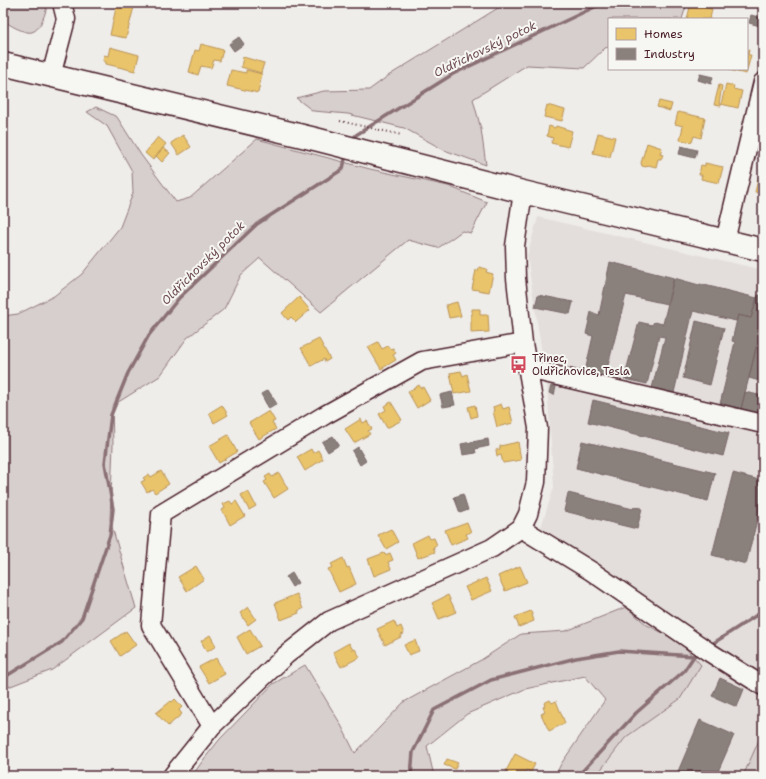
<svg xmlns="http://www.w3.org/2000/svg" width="766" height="779" font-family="'Shantell Sans',sans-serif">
<rect width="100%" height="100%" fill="#efedea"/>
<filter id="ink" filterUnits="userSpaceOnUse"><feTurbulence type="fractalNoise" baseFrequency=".025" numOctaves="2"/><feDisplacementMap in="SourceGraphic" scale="8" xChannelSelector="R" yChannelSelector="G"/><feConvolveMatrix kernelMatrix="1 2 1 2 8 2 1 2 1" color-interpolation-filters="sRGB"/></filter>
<g filter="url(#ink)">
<path fill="#e3dedc" d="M538,217L763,270V732L743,776H596L626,737L640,728L679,641L647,625L626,607L638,593L541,527L554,487L547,387L527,256Z"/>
<path fill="#d7cfce" stroke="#90777c" d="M3,3H48C46,11 41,30 32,32C25,34 9,25 3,20Z
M506,3H687L682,19H609V47L605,48L584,68L527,65L473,99L481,129L486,165L444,150L404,128L348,114L313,111L296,98L324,91L369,90L388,76Z
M96,107L117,117L141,155L176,202L190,198L257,139L370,169L448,186L487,202L471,233L462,231L438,248L408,240L321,312L260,258L241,275L224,309L187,338L160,376L112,406L113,445L110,520L136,608L52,670L3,689V316L18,314L54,296L82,274L120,227L133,193L132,171L107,126L87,112Z
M626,607L647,625L679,641L701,665L680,699L626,737L596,776H555L561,764L605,700L585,676L525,689L467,714L427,746L434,776H192L204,759L220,739L273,684L305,665L340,723L355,753L404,702L481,660L521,634L566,631Z
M763,732V776H743L760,738Z"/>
<path fill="#e9c46a" stroke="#b99257" d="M117,3H135L126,38L110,35Z
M691,3L712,9L710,19H687Z
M201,44L223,50L220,61L214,60L211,68L201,66L198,75L189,72L195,50L199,51Z
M110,47L139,55L135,71L106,64V62L103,61L104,55L108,56Z
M747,50H749L748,55H751L746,74L729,70L747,69Z
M243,57L264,63L261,73L241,67Z
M231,70L246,73V70L262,74L258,93L227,86Z
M726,84L734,86L733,89L742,91L738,108L721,104Z
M719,85L722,86L719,104H721V106L714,105Z
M659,101L672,104L670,111L657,107Z
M547,105L565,110L562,121L544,117Z
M678,112L705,118L701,138L694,136L692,142L680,140L683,126L675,124Z
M549,126L555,128L556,126L572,131L568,147L551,143L553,138L547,136Z
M598,133L615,137L610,157L593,153Z
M183,135L191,147L179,155L171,143Z
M158,137L166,144L153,160L145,153Z
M647,143L662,148L660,154L663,155L661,159H658L656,167L648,165L646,167L642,166L641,163Z
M163,148L170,153L162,162L156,156Z
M705,163L723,167L719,183L701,179L702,175H699L701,165L705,166Z
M759,176L763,177V194L755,192Z
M479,267L487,269L486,272L493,274L489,292L472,289L476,270L478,271Z
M299,297L310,310L296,322L291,317L288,320L282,313Z
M457,302L461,316L449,318L446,305Z
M472,309H480V315H488L489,332L471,333V315H472Z
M319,339L330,359L325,362L324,359L311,366L301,348Z
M378,342L382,349L388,346L390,349L393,348L396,353L393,355L396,360L381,369L368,347Z
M461,371L463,376L467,374L471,391L454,394L450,373Z
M419,385L421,388L423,387L430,400L417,408L408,392Z
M391,402L402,420L387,428L379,414L386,410L384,406Z
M501,404L503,409L509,407L513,423L497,427L493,411H494L493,407Z
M222,405L228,415L214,423L209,413Z
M475,405L477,416L471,418L468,407Z
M269,411L275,421L272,422L276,429L259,439L249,423Z
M361,419L363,423L367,421L372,429L368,431L370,434L354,443L345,429Z
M228,435L237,452L219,463L209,446Z
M518,442L521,460L503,463L501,455L497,456L496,450L500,449V446Z
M311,449L313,453L318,450L323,459L305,471L297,457Z
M161,471L169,484L155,493L152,489L147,492L141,482L145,480L143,478L149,474L151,477Z
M279,473L288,489L274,498L264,482L267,480L265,477L270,474L272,477Z
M248,491L256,506L249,510L241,495Z
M230,501L232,504L236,501L245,516L230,525L222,510L225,508L223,504Z
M467,522L471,532L466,534L468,538L451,545L445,530Z
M391,529L398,542L386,549L378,535Z
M428,535L430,539L434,538L437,545L433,547L435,552L418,558L412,543Z
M384,553L385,555L390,553L393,560L388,562L391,569L374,576L368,559Z
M343,558L347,568L349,567L356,584L339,592L328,569L333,567L331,564Z
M196,566L204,579L187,591L178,577Z
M520,566L527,582L505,591L498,576Z
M486,578L492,591L471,600L465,587Z
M297,594L303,609L298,611L299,613L281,620L275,603Z
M448,595L456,612L439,619L432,603Z
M248,607L256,619L248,625L240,613Z
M531,611L534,621L519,627L515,617Z
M394,621L397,628L401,626L404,634L401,635V637L385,645L377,629Z
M250,629L260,646L246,654L237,637Z
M126,631L136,645L120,656L111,641Z
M210,635L216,646L207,652L201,641Z
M415,640L419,651L409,655L404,645Z
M349,643L353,650L355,649L360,657L341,667L333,652Z
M216,658L225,674L209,683L199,667Z
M175,699L182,707L179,710L182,714L168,726L156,713L171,701L172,702Z
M550,700L552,703L556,701L565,723L549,731L541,714L545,712L543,707L545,706L544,703Z
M515,754L535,764L531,772L526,770L523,776H516L506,771Z
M447,759L458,763L455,769L444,765Z"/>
<path fill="#8a817c" stroke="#776464" d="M751,15L762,18L760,26L749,23Z
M239,37L244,44L234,51L229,44Z
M700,74L713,77L711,84L698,80Z
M681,146L697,150L695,158L679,154Z
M610,262L674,278L667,304L626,295L604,381L584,376L593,336L586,334L591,312L599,315Z
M674,278L699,285L700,284L757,298L751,318L738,315L736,321L693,311L673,397L651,392L665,337L659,336L647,384L624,379L639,322L652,325L654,322L663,324Z
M538,295L573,302L570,314L535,307Z
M758,295L763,296V321L740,413L719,408L735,342L732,341L738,315L751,318Z
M696,321L724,328L710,385L683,378Z
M756,347L763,349V382L749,378Z
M551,386L556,387L554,395L549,393Z
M268,390L277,404L269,409L261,394Z
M452,392L455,405L443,407L440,395Z
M745,392L763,396V419L740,413Z
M593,400L729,433L723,456L588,422Z
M333,436L339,445L328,452L322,442Z
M488,439L489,446L475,449L476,453L463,455L461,444Z
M582,441L715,473L708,501L576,468Z
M358,447L366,461L360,465L352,451Z
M733,473L763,481V496L746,564L712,555Z
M568,493L633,509L634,507L642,508L637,529L564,511Z
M463,494L468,510L460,513L454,497Z
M292,573L298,583L292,587L286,577Z
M720,678L744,689L737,707L712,696Z
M700,720L734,735L716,776H676Z"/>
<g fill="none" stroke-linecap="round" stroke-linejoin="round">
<path stroke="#8a6f74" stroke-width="3.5" d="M351,141L356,135L453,74L603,3
M709,646L763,611
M3,678L62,642L82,618L110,535L113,509L105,463L111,415L128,373L149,335L179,298L257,224L343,169L346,154
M411,776L413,752L434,710L491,680L576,658L619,651L694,656
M578,776L636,713L684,671L694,656L700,652"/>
<defs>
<path id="minor" d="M51,76L66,19L62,3
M725,241L763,82
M528,369L763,424
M521,528L591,571L709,652L763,686
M212,726L151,625L161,514L325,415L422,361L523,343
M172,776L212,726L286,655L329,621L492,548L521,528L528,514L536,482L538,428L523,343L516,278L515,246L523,192"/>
<path id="major" d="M3,64L315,139L523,192L763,250"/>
</defs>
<use href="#minor" stroke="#4a1f2b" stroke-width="21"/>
<use href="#major" stroke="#4a1f2b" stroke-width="25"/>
<path stroke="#4a1f2b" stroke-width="2" stroke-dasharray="1 3" stroke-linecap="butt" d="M340,121L402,135"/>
<use href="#minor" stroke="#f6f6f2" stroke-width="18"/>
<use href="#major" stroke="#f6f6f2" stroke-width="22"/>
</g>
</g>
<defs>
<symbol id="bus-bare" viewBox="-9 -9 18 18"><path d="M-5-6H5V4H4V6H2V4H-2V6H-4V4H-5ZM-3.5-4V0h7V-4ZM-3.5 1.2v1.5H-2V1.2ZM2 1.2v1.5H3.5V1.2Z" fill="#d1495b" stroke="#f6f6f2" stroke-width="2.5" paint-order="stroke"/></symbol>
</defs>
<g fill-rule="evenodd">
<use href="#bus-bare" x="506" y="352" width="25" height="25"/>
</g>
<g text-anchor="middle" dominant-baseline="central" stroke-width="4" stroke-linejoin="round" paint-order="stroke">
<g font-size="11" fill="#4a1f2b" stroke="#f6f6f2" text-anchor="start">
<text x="532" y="358">Třinec,<tspan x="532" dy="13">Oldřichovice, Tesla</tspan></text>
</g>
<g font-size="12" font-style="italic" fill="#6f4e56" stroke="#f6f6f2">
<text transform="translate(485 49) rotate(-26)">Oldřichovský potok</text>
<text transform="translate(203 263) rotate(-45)">Oldřichovský potok</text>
</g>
</g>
<rect width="766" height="779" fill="none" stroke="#f6f6f2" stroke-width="16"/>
<rect x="8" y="8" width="750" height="763" fill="none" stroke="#4a1f2b" stroke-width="1.5" filter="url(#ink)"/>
<rect x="608" y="18" width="140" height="52" fill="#f6f6f2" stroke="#b1a0a2"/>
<rect x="616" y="28" width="20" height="12" fill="#e9c46a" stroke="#b1a0a2"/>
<text x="644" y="38" font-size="12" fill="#4a1f2b">Homes</text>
<rect x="616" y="48" width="20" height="12" fill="#8a817c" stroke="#b1a0a2"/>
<text x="644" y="58" font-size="12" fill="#4a1f2b">Industry</text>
</svg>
